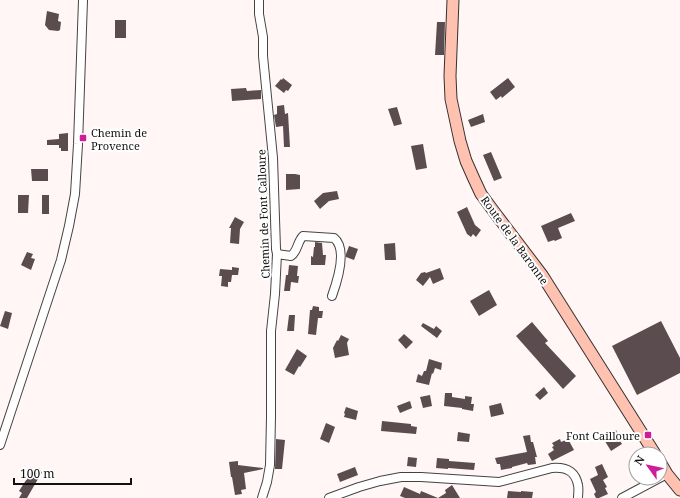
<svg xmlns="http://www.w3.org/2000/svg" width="680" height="498" font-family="'Noto Serif',serif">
<rect width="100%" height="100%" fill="#fff6f5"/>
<path fill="#5b4c50" d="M47,11L59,14L58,21L61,22L60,30L58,31L49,30L45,25Z
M115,20H126V38H115Z
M437,22H445L444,55H435Z
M283,78L292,85L288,91L286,90L284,93L275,86L281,79L282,80Z
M508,78L515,87L502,98L501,96L496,100L490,92Z
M246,88L247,91L261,90V99L232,101L231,89Z
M284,105L285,114L288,113L290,147H284L283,126L276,127L274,115L277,114V106Z
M397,107L402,124L394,126L388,109Z
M483,114L485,122L471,127L468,120Z
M68,133V151H61V148H59V145H47V140L59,139V134Z
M423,144L427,168L416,170L411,146Z
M491,152L502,178L494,181L483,155Z
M31,169H48V181H32Z
M286,174H295L300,175V189L286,190Z
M337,191L339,199L329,201L320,209L314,201L323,193Z
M18,195H29L28,213H18Z
M42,195H49V214H42Z
M467,207L475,225L481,230L476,237L473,234L471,237L467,234L457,212Z
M571,213L575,221L558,228L562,238L555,241L554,240L548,242L541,226Z
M235,217L244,222L240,229L239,244L230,243L231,228H229Z
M315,242L322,243L323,255H326L325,265H311V256L313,257L314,247H315Z
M395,243L396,260H385L384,244Z
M349,246L358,249L354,260L346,257V254Z
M27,252L33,254L31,258L35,259L31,270L21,265Z
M289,265L298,266L297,276H299L298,283L291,282L290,291H284L286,275H288Z
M232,267L239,268L238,275H232L231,282H228V287L221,286L222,276H219L220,269L232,270Z
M440,268L444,279L433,284L430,277L423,286L416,280L421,273L425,272L426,273Z
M489,290L497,305L479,316L470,301Z
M313,306L319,307V311H323L322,318H318L316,335L308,334L310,310H312Z
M5,311L12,313L8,329L0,326Z
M289,315H295L294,331H287Z
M661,321L680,358V373L637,395L612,346Z
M532,322L548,341L545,343L576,376L563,389L516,336Z
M423,323L434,329L436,326L442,331L437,338L421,326Z
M404,334L413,342L406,349L398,340Z
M341,335L349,339L347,343L349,355L335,358L333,348L337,340L338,341Z
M297,349L307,356L300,367L299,366L294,375L285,370Z
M429,359L442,363L441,370L435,368L433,374L432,373L429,385L416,382L418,374L422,376L424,371H426Z
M544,387L548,393L540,400L535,395Z
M445,393H452V397L465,399V396L472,397L471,404H474L473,411L462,409V408L444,406Z
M430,395L432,406L423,408L420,397Z
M410,401L412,408L400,413L397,406Z
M501,403L504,414L491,417L489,406Z
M346,407L358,411L356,420L344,417L345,414L344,413Z
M382,421L411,424V426L417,427L416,434L381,431Z
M326,423L335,427L329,443L320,439Z
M616,430L620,437L618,438L622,444L611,451L603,438Z
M458,432L470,434L469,442L457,441Z
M530,435L531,442H533L537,457H535L536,464L528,465L527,463L512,467V468L501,470L500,464H497L495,458L527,452L523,436Z
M276,439L285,440L282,469H275Z
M560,439L561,442L568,439L574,450L552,461L548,454L554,450L552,447L554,446L552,443Z
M408,457L417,458L416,467L407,466Z
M437,458L449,459V461L475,463L474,470L448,468V469L436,468Z
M238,461V465L263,468V469L244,473L246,489L241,490L242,494L235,495L232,477H231L229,462Z
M602,464L608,477L603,480L607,487L605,488L608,494L599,498H596L594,494L596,492L590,479L598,475L595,467Z
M355,467L358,475L340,482L337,474Z
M39,468L42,473L36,477L38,479L27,498H19L22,493L19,491L32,471Z
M452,485L460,498H405L400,496L404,487L420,494L421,491L438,498L446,493L445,490Z
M508,491L521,492V491L533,492L532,498H507Z"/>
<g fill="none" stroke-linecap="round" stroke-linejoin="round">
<defs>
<path id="minor" d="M259,0V14L263,37V56L273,158L276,249L277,254L275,294L271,331V417L270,465L267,482L262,498
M277,254L291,256C298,251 297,242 303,236L334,238C348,249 337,282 332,296
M0,445L61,260L69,226L75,194L78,144L83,0
M329,498L359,487L380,481L401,477H421L499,482L552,468C565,467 575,470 578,485C579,489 578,494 578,498
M622,498L667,474"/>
<path id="secondary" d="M453,0L450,76L451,99L460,141L466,161L474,179L481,194L495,213L542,275L655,454
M660,462L667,474L680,490"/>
</defs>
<use href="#minor" stroke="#444" stroke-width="10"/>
<use href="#secondary" stroke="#333" stroke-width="13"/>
<use href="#minor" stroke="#fff" stroke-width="8"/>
<use href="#secondary" stroke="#ffc1b0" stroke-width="11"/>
</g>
<g fill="#cd1d9a" stroke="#fff" stroke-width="1.5">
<rect x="79" y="134" width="8" height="8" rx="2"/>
<rect x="644" y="431" width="8" height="8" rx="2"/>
</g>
<g text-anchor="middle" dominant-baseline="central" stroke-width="4" stroke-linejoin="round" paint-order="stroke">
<g font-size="11" fill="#111" stroke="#fff" text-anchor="start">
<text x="91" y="132">Chemin de<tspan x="91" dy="13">Provence</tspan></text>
<text x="640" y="435" text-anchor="end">Font Cailloure</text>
</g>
<g font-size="11" fill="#111" stroke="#fff">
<text transform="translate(263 214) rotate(-92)">Chemin de Font Calloure</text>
<text transform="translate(515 240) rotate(54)">Route de la Baronne</text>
</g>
</g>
<g transform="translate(648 466) rotate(303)"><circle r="19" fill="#ffffff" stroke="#a0a0a0"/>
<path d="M0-3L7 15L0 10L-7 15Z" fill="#cd1d9a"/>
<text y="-6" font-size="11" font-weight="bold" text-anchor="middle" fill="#111111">N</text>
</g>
<path d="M14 478v6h117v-6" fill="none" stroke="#111111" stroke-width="2"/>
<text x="20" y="478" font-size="12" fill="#111111" stroke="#ffffff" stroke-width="3" paint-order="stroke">100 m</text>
</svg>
